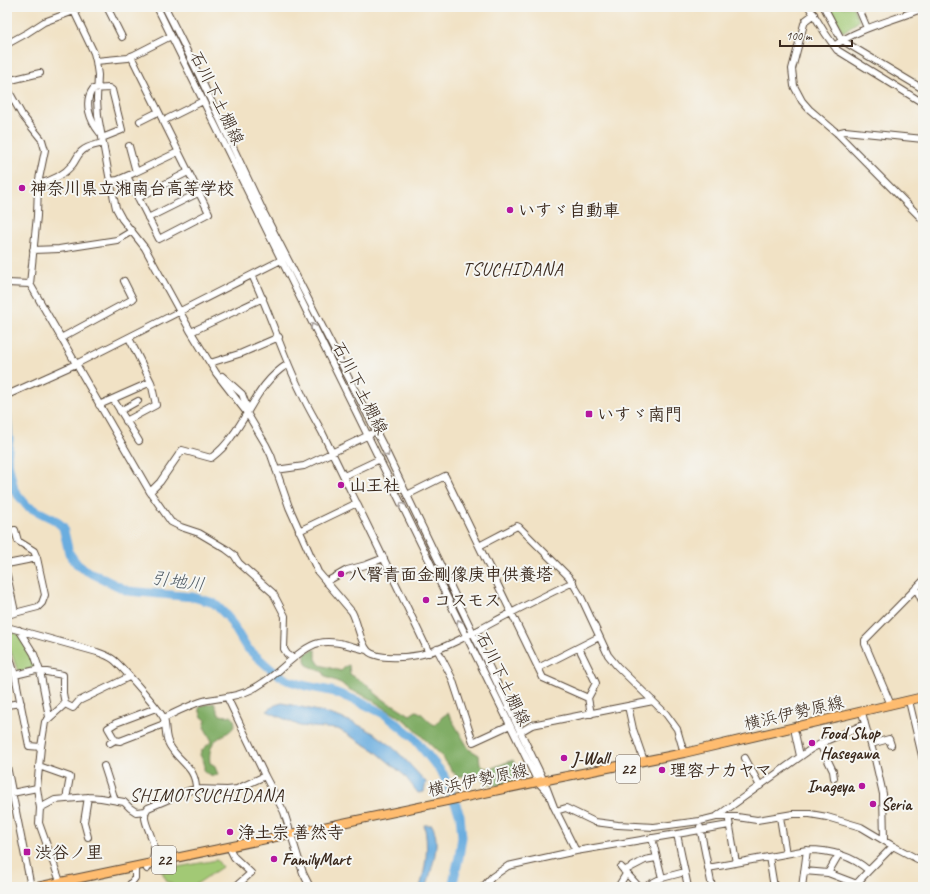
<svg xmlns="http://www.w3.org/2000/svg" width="930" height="894" font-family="Caveat,'Klee One',sans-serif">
<rect width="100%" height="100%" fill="#f6f6f2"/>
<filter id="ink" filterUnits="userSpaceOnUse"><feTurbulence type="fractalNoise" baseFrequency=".025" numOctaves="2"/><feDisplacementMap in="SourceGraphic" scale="8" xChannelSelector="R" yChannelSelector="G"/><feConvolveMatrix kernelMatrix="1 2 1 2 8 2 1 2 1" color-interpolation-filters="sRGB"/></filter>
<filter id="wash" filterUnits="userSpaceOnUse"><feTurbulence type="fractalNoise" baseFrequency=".012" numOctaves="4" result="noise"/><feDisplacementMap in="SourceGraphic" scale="16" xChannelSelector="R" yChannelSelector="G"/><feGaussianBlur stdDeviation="0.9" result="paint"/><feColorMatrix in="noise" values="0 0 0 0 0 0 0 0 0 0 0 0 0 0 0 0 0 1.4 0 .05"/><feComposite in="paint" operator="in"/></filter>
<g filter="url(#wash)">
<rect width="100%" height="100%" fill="#f1e2c5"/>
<path fill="#a2c974" stroke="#6e7a49" d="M829,7H853L859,21L843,32Z
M7,631L21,635L29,648L37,669L18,672L7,640Z
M217,860L222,867L192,887H174L170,882L168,883L161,870Z"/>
<path fill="#81ad66" stroke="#5e6c42" d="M313,650H316V659L320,665L341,671L346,666L349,665L350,674L369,686L376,694L390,704L394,705L410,715L416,711C423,712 427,722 435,725L442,717L448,713L469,749L479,755L480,764L485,768H492L513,760L519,775L517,780C501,788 488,789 477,774L457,777L441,755L407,722L365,696L348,689L341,683L326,677L323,672L307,665L305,660V653Z
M214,703C216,706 217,711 219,714C224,718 230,713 233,718C241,730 220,735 214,742C210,747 209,756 210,763L214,765L218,774L213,776L204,772V762L200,755L201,751L212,741L204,727L206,720L202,717L199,709L200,706Z"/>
<path fill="#6baddf" stroke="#536c7e" d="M282,703C321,711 359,719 390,745C403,756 414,770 426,782L424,792L418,793L404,775L374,750L338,729L300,726L267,711L275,705Z
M424,825H432C442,844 431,867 427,887H420C426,868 429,844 424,825Z"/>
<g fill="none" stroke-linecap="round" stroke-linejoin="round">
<path stroke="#6baddf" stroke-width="9" d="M7,415L9,440L7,458L14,490L27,506L55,520L63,527L69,553L77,564L85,570L128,591L193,597L214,603L228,617L246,647L273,671L287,680L306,686L331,691L360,702L386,715L413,737L443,774L460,815L462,837L459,857L452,887"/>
</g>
</g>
<g filter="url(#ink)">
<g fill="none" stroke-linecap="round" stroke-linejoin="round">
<defs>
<path id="minor" d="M72,7L94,53L96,61L98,75L97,99L98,116L110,181L116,208L122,219L145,248L191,332L216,373L247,413L266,445L271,455L289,507L318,572L352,612C358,623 360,643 368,651C378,661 414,657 427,653C448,647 469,635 488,625C516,610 544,596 573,582
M107,7L122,37
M157,7L510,725L538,782L548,793
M165,7L199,75L264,213L382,443L544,781L554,807L576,851
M809,7L825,33L837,50L923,103
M824,7L840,37L848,44L923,89
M858,7L867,28
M814,14L806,20L804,24L792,69L794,86L802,101L809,109L837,133L923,220
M7,44L27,33L44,22L74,11
M834,46C860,27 893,21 923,8
M96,61L128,58L171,36
M7,81L40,73
M7,88L22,115L42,140L45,150L38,184L37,216L30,284L150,492L171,522L181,527L199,533L226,549L234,555L239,563L273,593L285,616L284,649L287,654L293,658
M140,121L158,112
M163,121L203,101
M100,133C90,121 83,102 93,89L109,88L112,90L122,130L102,138
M837,133L845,131L923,139
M136,172L178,152
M127,176L159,239L209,213L131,56
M110,181L118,180L136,172L129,146
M38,184C52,181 64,175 73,164C76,160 78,154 82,151C87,146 96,145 103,143
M138,198L188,172
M148,218L198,193
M33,250L59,249L117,240L132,231
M252,275C270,313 282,354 301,392C307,406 315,419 322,432C358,506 394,579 429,653
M7,283L30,284
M191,332L263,298
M61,338L133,299L124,281
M210,363L242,353L279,337
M222,376L242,394L248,410
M7,395L76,364L283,259
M113,399L139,441
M99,405L151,382L129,338
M120,411L138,401
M126,421L156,405L151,382
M276,470L304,466L371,434
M344,476L380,459
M150,492L160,482L182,450L211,458C219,452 226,445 232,436C251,411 259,382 288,364
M407,495L445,476L543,678L588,698L591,714
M299,531L357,503
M7,532L15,530L18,541L34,551L37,558L45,595L42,603L38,607L7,615
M479,546L517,526L519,527L569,577L581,597L608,655L617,666L666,714L677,729L684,753
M7,564L37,558
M7,575L15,612
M326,582L347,570L366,565L384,558
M916,588L923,603
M7,627L97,652C103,654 109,656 114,660C121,666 162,712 164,719C167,728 164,737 170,746C180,763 196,767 196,789
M19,630L34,654L40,671L49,717
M7,648L15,675L29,746L41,747
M579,648L596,683L588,698
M437,649L452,678L473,742L510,725
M538,668L599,637
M15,675L36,670L63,675V693L65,704L45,722L41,747L37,788L40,808L39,823L62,887
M227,697L265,776L284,812L303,873L310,887
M65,704L73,708L79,701L129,677
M7,705L21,703
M891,705L865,644V640L923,581
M910,705L923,760
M628,706L633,729L644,761
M164,718C176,712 188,706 200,702C209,699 218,699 227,697C240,695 253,690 264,682C280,672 301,647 319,643C334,639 352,647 367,650
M865,724L875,759L883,794L884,840
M520,732L532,725L653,701
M795,733L800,756
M115,740L108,728L116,723L156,708
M110,743L115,740L120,741L164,724
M820,744L833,771L834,778
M871,744L889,739L891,745
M745,758L760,786
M7,766L31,887
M39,766L70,777L66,799
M104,766L115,800
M7,794L37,788
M40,808L55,800L88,797L101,798L124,802L130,808L136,812L146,811
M556,811L566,808L595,822L618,825L654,827L700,821L716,817L811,749L828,740L865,724L863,716
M716,817H737L757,820L793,814H810L827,817L861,827L893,846L923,862
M780,817L786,854
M729,821L736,863
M700,827L712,887
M88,837L84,822L88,797
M652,838L662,878
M231,851L234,857L251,873L235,887
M769,857L774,887
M621,867L639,887
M708,868L807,850C829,850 851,855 868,870
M147,869C168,845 135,822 148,808L188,791L196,789L227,790L237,789L265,776
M624,871L645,860L656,858
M804,871L828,873L857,884
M828,873L839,854
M128,887L135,878V867
M483,887L492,877L508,866L576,851L677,834
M618,887L626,874
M644,887L662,878L685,872
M688,887L677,834L729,825
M771,887H794
M802,887L807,850
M854,887C866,872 880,860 893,846"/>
<path id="major" d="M37,887L552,779L684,753L923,697"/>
</defs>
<use href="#minor" stroke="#564637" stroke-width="8"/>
<use href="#major" stroke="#564637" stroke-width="10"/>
<use href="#minor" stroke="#fff" stroke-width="6"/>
<use href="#major" stroke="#febc70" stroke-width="8"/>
</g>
<defs><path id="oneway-chevron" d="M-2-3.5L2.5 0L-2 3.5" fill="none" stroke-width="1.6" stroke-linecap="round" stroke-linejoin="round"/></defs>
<g stroke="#a79f9a">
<use href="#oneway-chevron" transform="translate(313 326) rotate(-116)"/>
<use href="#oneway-chevron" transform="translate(387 454) rotate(64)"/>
<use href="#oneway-chevron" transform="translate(402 505) rotate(-116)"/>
<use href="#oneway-chevron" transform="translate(459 622) rotate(-116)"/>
</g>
</g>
<g fill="#b5179e" stroke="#f6f6f2" stroke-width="1.5">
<circle cx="22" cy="188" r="4"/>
<circle cx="510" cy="210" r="4"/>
<rect x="585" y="410" width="8" height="8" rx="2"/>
<circle cx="341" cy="485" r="4"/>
<circle cx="341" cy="574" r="4"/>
<circle cx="426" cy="600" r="4"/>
<circle cx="812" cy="743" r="4"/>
<circle cx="564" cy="758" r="4"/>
<circle cx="662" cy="770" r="4"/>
<circle cx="862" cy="786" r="4"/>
<circle cx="873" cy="804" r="4"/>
<circle cx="230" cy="832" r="4"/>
<rect x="23" y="848" width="8" height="8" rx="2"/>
<circle cx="274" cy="859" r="4"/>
</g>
<g text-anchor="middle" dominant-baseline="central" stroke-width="4" stroke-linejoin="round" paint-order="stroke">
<g fill="#f6f6f2" stroke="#73675e" stroke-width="1">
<rect x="616" y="755" width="24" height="28" rx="3"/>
<rect x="152" y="846" width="24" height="28" rx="3"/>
</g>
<g font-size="16" font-weight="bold" fill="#3b2a1e">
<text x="628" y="769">22</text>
<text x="164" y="860">22</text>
</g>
<g font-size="17" fill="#3b2a1e" stroke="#f6f6f2">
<text transform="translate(217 98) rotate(64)">石川下土棚線</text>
<text transform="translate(360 388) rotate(63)">石川下土棚線</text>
<text transform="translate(503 679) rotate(64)">石川下土棚線</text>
<text transform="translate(794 713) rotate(-13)">横浜伊勢原線</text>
<text transform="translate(478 780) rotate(-12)">横浜伊勢原線</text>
</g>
<g font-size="17" font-weight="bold" fill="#3b2a1e" stroke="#f6f6f2" text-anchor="start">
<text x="30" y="188">神奈川県立湘南台高等学校</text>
<text x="518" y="210">いすゞ自動車</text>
<text x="597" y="414">いすゞ南門</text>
<text x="349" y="485">山王社</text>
<text x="349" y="574">八臀青面金剛像庚申供養塔</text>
<text x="434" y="600">コスモス</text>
<text x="820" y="733">Food Shop<tspan x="820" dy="20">Hasegawa</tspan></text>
<text x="572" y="758">J-Wall</text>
<text x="670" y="770">理容ナカヤマ</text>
<text x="854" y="786" text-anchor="end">Inageya</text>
<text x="881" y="804">Seria</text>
<text x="238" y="832">浄土宗 善然寺</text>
<text x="35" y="852">渋谷ノ里</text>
<text x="282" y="859">FamilyMart</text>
</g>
<g font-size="18" letter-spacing="1" fill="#3b2a1e" stroke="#f6f6f2">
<text x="513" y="269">TSUCHIDANA</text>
<text x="207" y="795">SHIMOTSUCHIDANA</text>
</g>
<g font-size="18" font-style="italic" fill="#4c5862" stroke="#f6f6f2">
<text transform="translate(178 581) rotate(8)">引地川</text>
</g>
</g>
<rect width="930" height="894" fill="none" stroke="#f6f6f2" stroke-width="24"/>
<path d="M780 40v6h72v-6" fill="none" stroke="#3b2a1e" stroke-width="2"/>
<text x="786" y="40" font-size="12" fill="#3b2a1e" stroke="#f6f6f2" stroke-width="3" paint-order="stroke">100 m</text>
</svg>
